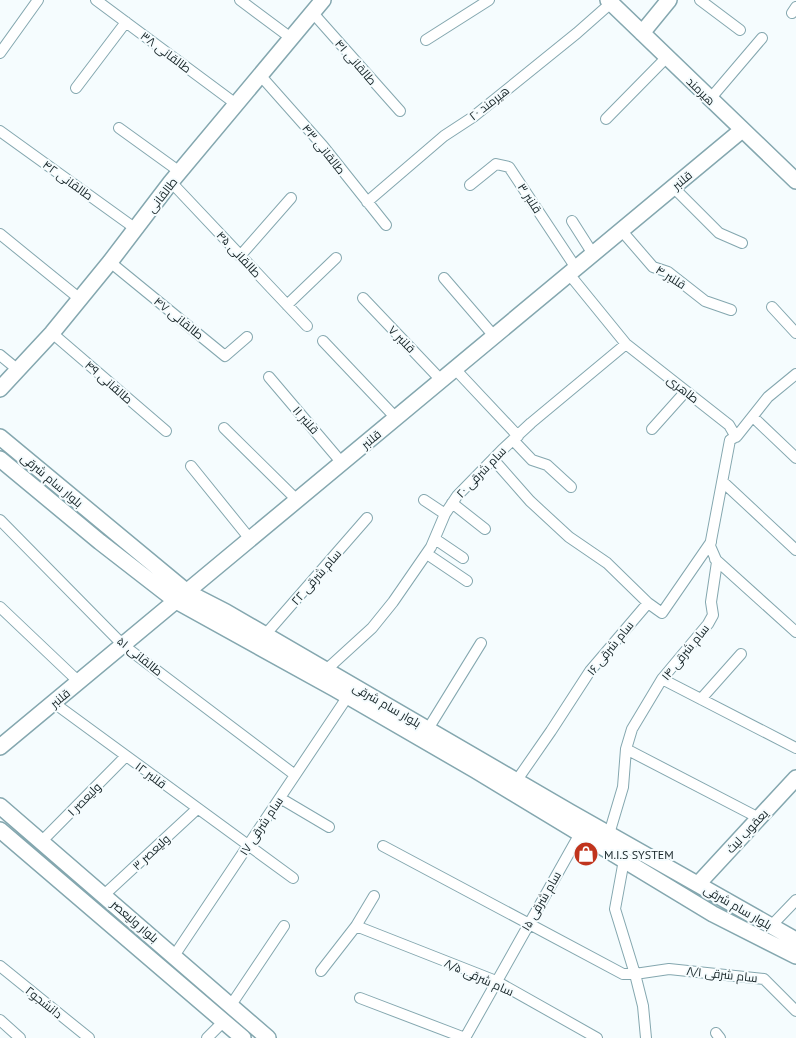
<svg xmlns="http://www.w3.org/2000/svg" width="796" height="1038" font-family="'PT Sans',Cairo,sans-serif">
<rect width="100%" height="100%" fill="#f5fcfe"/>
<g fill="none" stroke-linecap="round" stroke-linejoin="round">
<defs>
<path id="street" d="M96,0L236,104
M240,0L291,38
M700,0L740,30
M312,12L400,111
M792,13L796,7
M426,40L489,0
M0,53L38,0
M260,75L323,146L386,225
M76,88L126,22
M710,99L762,38
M606,119L667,57
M119,128L180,172
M0,131L136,229
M171,182L307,326
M470,185L496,164L509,167L576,268
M673,187L719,233L742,243
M367,202L444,136L473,117L577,33L611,3
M572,221L593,254
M621,230L653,267L668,272L705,301L731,310
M0,234L80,299
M240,256L291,198
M110,262L225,356L247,337
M569,274L626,344L729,425L736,437
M444,278L494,336
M363,298L441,380
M287,305L336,258
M772,307L796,333
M52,333L166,431
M323,341L396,418
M0,355L17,369
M455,369L518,436
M269,377L342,463
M753,417L796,458
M224,428L297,500
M652,429L686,391
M513,440L532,460L547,465L571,487
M493,459L530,501L569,537L607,563L648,603
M191,466L250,539
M723,482L796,550
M424,500L445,514
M452,503L485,529
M0,520L123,645L295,775
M435,539L463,558
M427,554L467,581
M715,559L796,632
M0,607L79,682
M265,635L367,518
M326,670L372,628L393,602L431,547L445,514L457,496L502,450L531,423L626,344
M662,679L796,748
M701,699L741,654
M54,703L293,878
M428,729L481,643
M626,749L759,818
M517,780L551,731L590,671L648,603L662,613L711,542
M280,798L329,827
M609,834L623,787L626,749L632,729L662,679L708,624L713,615L711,602L717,562L710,546L730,440L737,436L768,397L796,374
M42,841L126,756
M383,846L623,974H635L643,1006L646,1038
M624,860L615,909L635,974L669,969L764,979L796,1011
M104,895L197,809
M356,926L496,981L597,1038
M771,926L796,900
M174,956L348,696
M0,966L89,1038
M321,971L356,926L374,896
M360,998L465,1038
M231,1005L284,926
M0,1020L20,1038
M716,1033L720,1038
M207,1038L224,1021
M465,1038L582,830"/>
<path id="secondary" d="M608,0L796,181
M642,33L669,0
M0,389L52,333L110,262L171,182L323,0
M0,437L187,592L226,612L570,812L796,940
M0,459L100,542L176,601L335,689L475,770L713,914L796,956
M0,747L742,130
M0,806L268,1038
M0,830L243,1038
M698,884L796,778"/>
</defs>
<use href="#street" stroke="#84a7af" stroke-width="12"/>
<use href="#secondary" stroke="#84a7af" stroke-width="18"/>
<use href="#street" stroke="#fff" stroke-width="10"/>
<use href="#secondary" stroke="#fff" stroke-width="15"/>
</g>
<defs>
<symbol id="shop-disc" viewBox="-11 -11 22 22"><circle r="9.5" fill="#c0341d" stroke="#f5fcfe"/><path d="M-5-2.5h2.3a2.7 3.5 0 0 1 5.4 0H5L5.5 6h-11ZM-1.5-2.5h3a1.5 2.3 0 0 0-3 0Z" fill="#fff"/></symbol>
</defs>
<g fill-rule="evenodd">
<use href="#shop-disc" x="572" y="840" width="28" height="28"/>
</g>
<g text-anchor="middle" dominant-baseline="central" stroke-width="4" stroke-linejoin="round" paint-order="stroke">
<g font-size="12" fill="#162427" stroke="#f5fcfe">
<text transform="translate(166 52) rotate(37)">طالقانی ۳۸</text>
<text transform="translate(356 62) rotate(49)">طالقانی ۴۱</text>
<text transform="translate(701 91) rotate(44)">هیرمند</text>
<text transform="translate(489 103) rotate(-38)">هیرمند ۲۰</text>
<text transform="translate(324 149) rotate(51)">طالقانی ۴۳</text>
<text transform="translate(68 180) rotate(36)">طالقانی ۴۲</text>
<text transform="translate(682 180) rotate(-40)">قلنبر</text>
<text transform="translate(162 195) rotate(-52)">طالقانی</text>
<text transform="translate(530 198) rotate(57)">قلنبر ۳</text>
<text transform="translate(239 254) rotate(47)">طالقانی ۴۵</text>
<text transform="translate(671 277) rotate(32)">قلنبر ۴</text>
<text transform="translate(179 318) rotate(39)">طالقانی ۴۷</text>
<text transform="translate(402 339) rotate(46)">قلنبر ۷</text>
<text transform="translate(109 382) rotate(41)">طالقانی ۴۹</text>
<text transform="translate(683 389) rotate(38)">طاهری</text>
<text transform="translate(306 420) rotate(49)">قلنبر ۱۱</text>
<text transform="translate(371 439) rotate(-40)">قلنبر</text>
<text transform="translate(481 472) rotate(-46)">سام شرقی ۲۰</text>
<text transform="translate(52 480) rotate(40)">بلوار سام شرقی</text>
<text transform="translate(316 577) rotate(-49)">سام شرقی ۲۲</text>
<text transform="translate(610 648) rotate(-51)">سام شرقی ۱۶</text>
<text transform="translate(685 652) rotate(-51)">سام شرقی ۱۴</text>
<text transform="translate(140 656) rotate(39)">طالقانی ۵۱</text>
<text transform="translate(60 698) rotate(-40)">قلنبر</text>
<text transform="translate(387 705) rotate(30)">بلوار سام شرقی</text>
<text transform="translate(151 775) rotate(37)">قلنبر ۱۲</text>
<text transform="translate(84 799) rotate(-45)">ولیعصر ۱</text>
<text transform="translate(261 826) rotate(-56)">سام شرقی ۱۷</text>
<text transform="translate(747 831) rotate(-47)">یعقوب لیث</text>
<text transform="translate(151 852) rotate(-43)">ولیعصر ۳</text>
<text transform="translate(541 901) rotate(-60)">سام شرقی ۱۵</text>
<text transform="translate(738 907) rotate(30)">بلوار سام شرقی</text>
<text transform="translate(135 921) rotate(41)">بلوار ولیعصر</text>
<text transform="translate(722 974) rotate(6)">سام شرقی ۸/۱</text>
<text transform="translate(479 977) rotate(24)">سام شرقی ۸/۵</text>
<text transform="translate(44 1002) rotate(39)">دانشجو۲</text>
</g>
<g font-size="12" fill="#162427" stroke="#f5fcfe" text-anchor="start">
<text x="604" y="854">M.I.S SYSTEM</text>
</g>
</g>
</svg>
